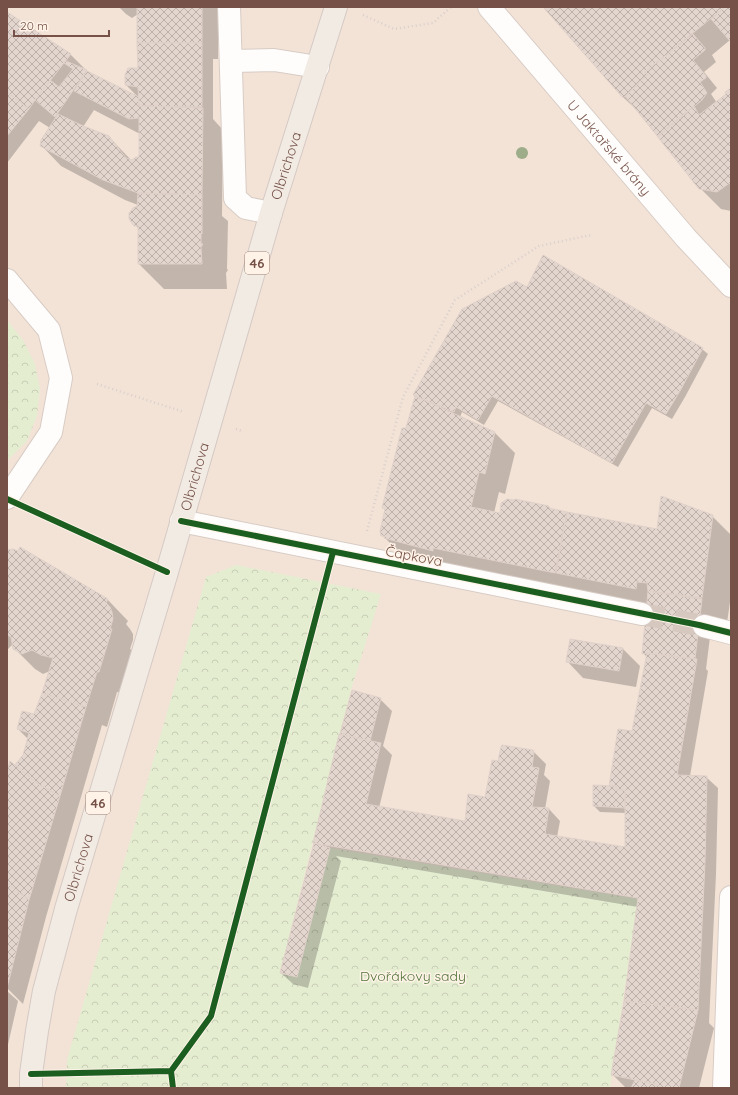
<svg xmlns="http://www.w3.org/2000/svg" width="738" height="1095" font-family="Quicksand,sans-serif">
<defs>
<pattern id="park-crowns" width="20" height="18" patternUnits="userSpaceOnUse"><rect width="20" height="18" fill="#e5edd1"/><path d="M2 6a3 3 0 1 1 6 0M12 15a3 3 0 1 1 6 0" fill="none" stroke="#c8cdb5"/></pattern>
<pattern id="building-cross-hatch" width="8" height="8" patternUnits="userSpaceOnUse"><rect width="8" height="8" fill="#e3d6cf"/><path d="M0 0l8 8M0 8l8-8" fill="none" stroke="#bdb0aa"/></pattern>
</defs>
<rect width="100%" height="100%" fill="#f7efe7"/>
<path fill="#f3e3d7" d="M7,7H731V1088H7Z"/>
<path fill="url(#park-crowns)" d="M7,320L23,340L35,364L40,389L37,416L27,441L7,461Z
M236,565L381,594L351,690L280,973L297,976L330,848L638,899L610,1088H66L67,1060L206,577Z"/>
<path fill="#0003" fill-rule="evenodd" d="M119,7H218V59H213V119L223,130L222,216L228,221L227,269L228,270L226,273L227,289H164L139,264V229L135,225L138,205L125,200L61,166L41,145L50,128L39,121L7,163V13L71,55L89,73L138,97L126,85L139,69L138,14L132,18L126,14ZM94,110L140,134V158L132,161L109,137L83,127Z
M545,7H731V41L730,40L712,55L716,62L704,72L717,88L711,94L717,103L728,95L731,89V211L721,209L700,188L644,117L624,98Z
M527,288L702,349L708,354L685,397L672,419L652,408L618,467L498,401L484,425L462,412L460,417L494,432L515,453L505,494L499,492L494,513L500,514L549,507L552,510L567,513L657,530L712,516L731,535V595L727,623L712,621L706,669L708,671L690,776L706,777L718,788L716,874L709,1023L714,1028L699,1088H626L612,1074L625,1001L638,907L336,856L341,861L308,988L293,984L281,973L317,845L314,842L340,734L380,699L392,711L383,746L392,755L379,808L465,822L486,798L499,762L533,751L546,764L544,775L550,781L545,809H549L560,821L557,837L626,848V813L600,812L594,806L609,786L633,732L647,657L643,653L647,612L406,559L382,535L386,510L383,508L415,397L414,395Z
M21,549L108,600L128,621L126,624L130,629L133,634V640L130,649L132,650L119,692H117L107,727L102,725L46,917L23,1004L7,988V775L23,755L28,739L18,729L35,715L50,671L43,674L35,669L14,648L13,644L7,650V551L19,552Z
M571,640L623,649L640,666L636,687L583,678L567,661Z
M7,991L18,1001L7,1049Z"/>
<path fill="url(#building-cross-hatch)" stroke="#e0d1c9" d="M137,7H202V43H137Z
M543,7H725L645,72L647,75L623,98Z
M725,7H731V39L729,40L711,19Z
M7,12L71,54L35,100L29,109L7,92Z
M693,34L705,48V50L693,60L706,76V78L700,82L707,93L702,100L658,137L625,96L647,75L645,72Z
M137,43H202V107L139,106L138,87L125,85V75L128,68H138Z
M66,61L87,70L55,117L35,100L50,80L59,87L73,69L64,63Z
M87,71L139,97V106L203,108L202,195L138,193L103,180L40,146L41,140L58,114L81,125L109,136L126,158L132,160L136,157H139V118L129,119L74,91Z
M731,88V182L717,192L699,189L657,136L694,106L699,115L726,94L725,92Z
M7,92L29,109L7,136Z
M138,193L202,195V234L201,233V244H203L201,247L202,264H138V226H134L129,219V213L134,207H137Z
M543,255L703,348L680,391L666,414L646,403L612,463L492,396L478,420L456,407L454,412L413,395L462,309L516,281L527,287Z
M415,396L495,432L485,474L479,472L471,507L500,513L501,503L507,499L515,500V499L549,506V508L567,512L555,573L433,548V551L384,538L385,536H381L380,531L385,509L382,508L402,428H406Z
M661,496L713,515L702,598L648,591L647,583L637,582L636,589L556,573L567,512L657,529Z
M20,547L108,599L106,603L110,607L112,612L113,619L110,629H112L99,672H97L86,707L42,693L53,658L41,655L32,650L22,654L13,649L11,637L7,635V550L13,549L18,551Z
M648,591L702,599L695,659L647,653L642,654Z
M570,639L623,648L619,671L566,662Z
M647,653L697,659L677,775L707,776L705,862L698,1010L624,1001L638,898L313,843L339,734L381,743L366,804L465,821L468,794L485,797L492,760L498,761L501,747L502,745L533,750L534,752L532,767L539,768L532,807L549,808L545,834L625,847V790H616V786H609L618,729L632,731Z
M352,690L381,698L370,741L340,734Z
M42,693L86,707L60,796L38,784L15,765L23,755L29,733L17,729L22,711L34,714Z
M10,761L38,784L60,796L29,900L7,883V772Z
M593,785L616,786V790H625V808L593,806Z
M314,843L330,848L297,977L280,973Z
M7,883L29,900L7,988Z
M624,1001L698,1010L679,1088H662L655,1084L611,1075Z
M635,1080L655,1084L662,1088H631Z"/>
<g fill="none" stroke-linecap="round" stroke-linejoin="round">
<path stroke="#d6c8bf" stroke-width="22" stroke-dasharray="22 11" stroke-linecap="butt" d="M642,614L704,626"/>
<defs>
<g id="street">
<path d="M229,7L235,198L246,208L271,213"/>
<path id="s1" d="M489,7L686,238L731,286"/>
<path d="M231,61L274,60L318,67"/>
<path d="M7,280L49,330L61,378L51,432L7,498"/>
<path d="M181,521L642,614"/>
<path d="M704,626L731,633"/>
<path d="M724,1088L731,897"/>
</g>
<g id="primary">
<path id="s2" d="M31,1088V1074L37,1031L44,991L66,909L167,572L271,213L336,7"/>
</g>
</defs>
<use href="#street" stroke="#d8ccc5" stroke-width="24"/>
<use href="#primary" stroke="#d5c9c4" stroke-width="24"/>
<path stroke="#d9cfcb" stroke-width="2.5" stroke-dasharray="1 3" stroke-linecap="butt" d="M363,15L394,29L433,23L451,7
M97,384L184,412
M236,429L242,431
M367,531L403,397L455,300L539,246L591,235"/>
<use href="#street" stroke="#fefdfb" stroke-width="22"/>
<use href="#primary" stroke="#f2ebe4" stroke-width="22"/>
<defs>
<path id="cycleway" d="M7,499L167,572
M181,521L699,625L731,633
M31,1074L171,1071
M173,1088L171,1071L211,1016L333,552"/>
</defs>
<use href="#cycleway" stroke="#fff3e8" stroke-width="8"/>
<use href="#cycleway" stroke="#1b5e20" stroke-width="6"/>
</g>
<circle fill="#9dac89" cx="522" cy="153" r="6"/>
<g text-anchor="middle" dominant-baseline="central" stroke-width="3" stroke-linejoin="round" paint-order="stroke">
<g fill="#fff3e8" stroke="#9e8277" stroke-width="1">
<rect x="245" y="252" width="24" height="22" rx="3"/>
<rect x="86" y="792" width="24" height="22" rx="3"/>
</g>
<g font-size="13" font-weight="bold" fill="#755147">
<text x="257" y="263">46</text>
<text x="98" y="803">46</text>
</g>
<g font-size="14" fill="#755147" stroke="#fff3e8">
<text stroke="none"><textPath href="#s1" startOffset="185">U Jaktařské brány</textPath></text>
<text stroke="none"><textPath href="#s2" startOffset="958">Olbrichova</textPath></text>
<text stroke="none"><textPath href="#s2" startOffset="634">Olbrichova</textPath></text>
<text transform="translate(414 556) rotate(11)">Čapkova</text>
<text stroke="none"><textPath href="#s2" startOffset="226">Olbrichova</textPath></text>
</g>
<g font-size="14" fill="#54753c" stroke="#fff3e8">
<text x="413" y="976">Dvořákovy sady</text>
</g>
</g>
<rect width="738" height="1095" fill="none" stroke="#755147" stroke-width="16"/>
<path d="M14 30v6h95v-6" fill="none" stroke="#755147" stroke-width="2"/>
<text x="20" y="30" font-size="12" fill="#755147" stroke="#fff3e8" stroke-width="3" paint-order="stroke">20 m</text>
</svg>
